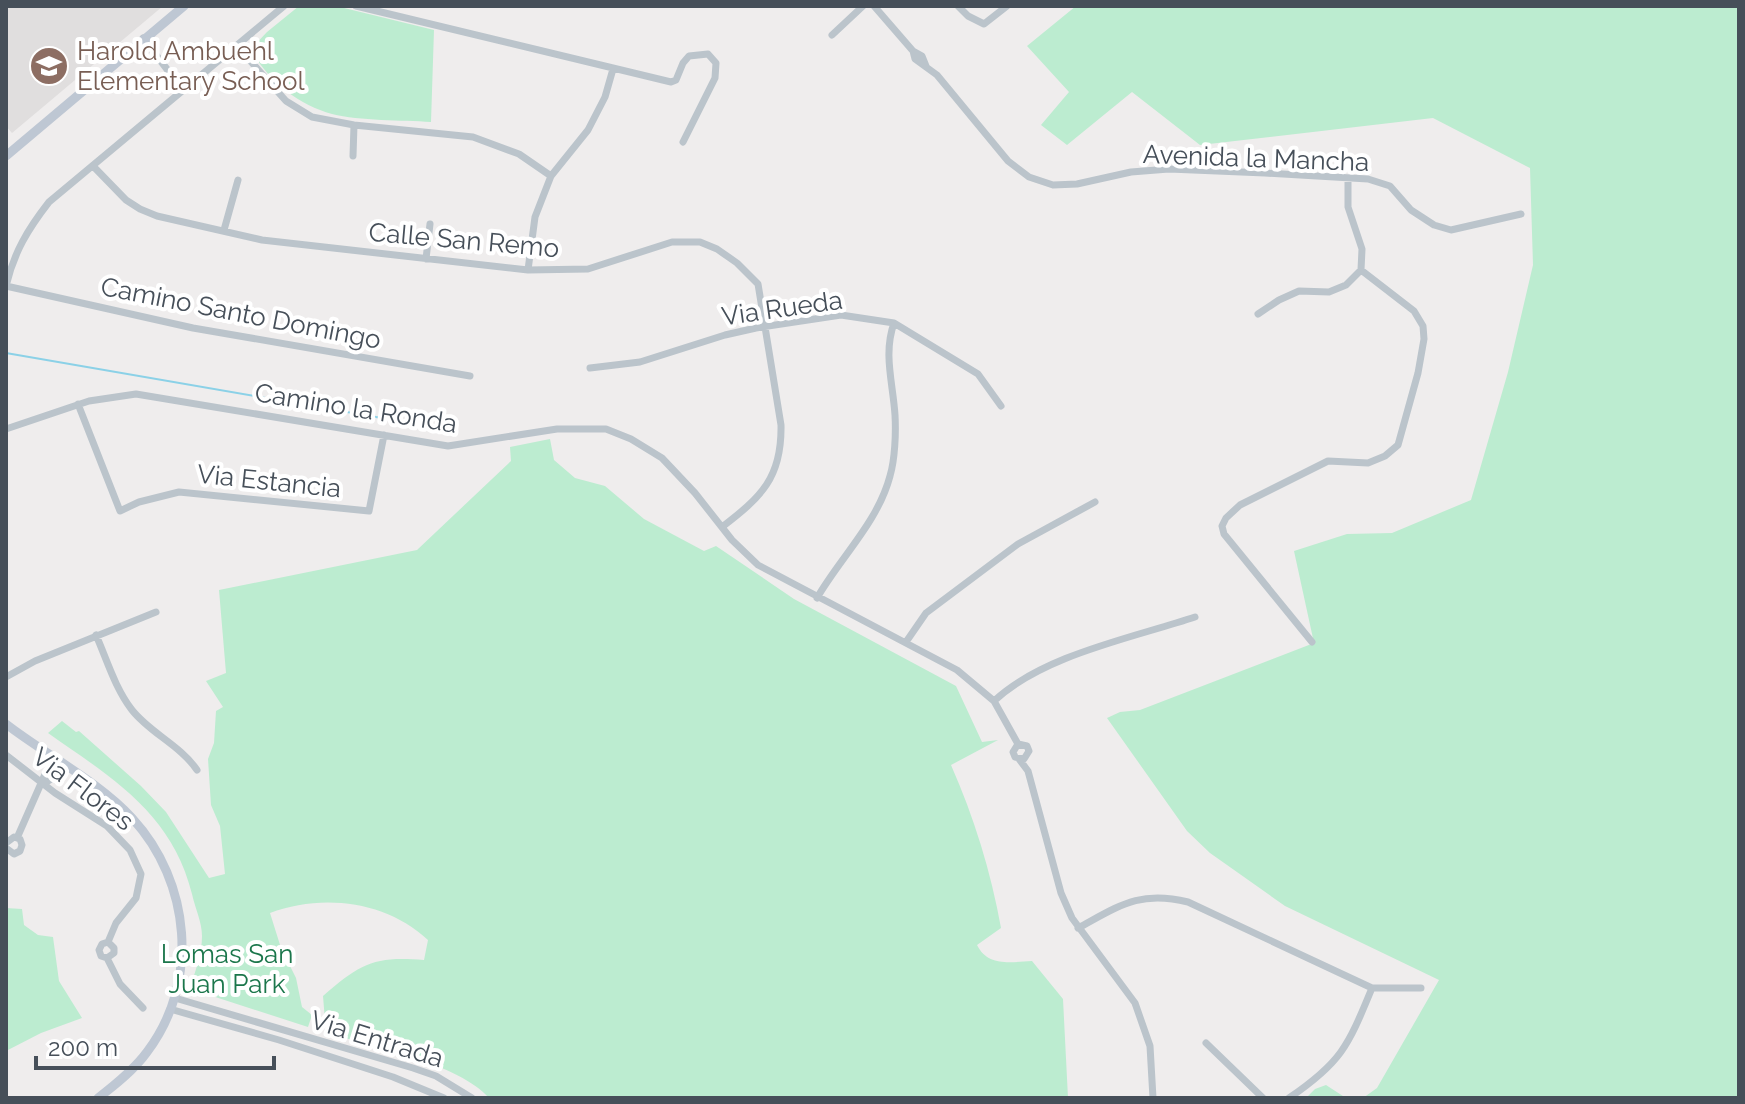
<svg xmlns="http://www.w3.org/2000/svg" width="1745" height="1104" font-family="Raleway,sans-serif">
<rect width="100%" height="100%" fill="#efeded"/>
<path fill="#e0dede" d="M6,6H163L12,133L6,126Z"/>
<path fill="#bcecd0" d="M299,6H336L434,30L431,122C402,120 360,121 332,114C298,105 266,79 251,49L267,32Z
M1076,6H1739V1098H1363L1377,1088L1439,980L1285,906L1210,853L1187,831L1107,718L1120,712L1140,710L1314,643L1294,551L1347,534L1392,533L1471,500L1508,372L1533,265L1530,168L1433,118L1200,145L1132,92L1067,145L1041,125L1069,92L1027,46Z
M550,439L554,460L575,478L605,486L644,519L704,551L716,546L794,599L956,686L982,742L998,740L951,765C974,817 991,872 1001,928L977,945C988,967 1010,962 1032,961L1063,999L1068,1098H489C460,1064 370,1045 326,1033L323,996C361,963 374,956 424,960L428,940C387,901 322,893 270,913L281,948L296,978L302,1007L312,1015L308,1027L203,993L191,985C196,969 202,953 202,936C202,922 195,908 192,894C172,813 112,778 48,733L62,721L76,732L79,731L141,786L166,812L209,878L225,874L220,826L211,805L208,759L214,743L216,711L223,707L206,681L226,673L219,590L417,550L511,461L510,447Z
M6,908L22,909L24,925L38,935L53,937L59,981L82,1018L41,1033L6,1051Z
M1326,1085L1346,1098H1306L1315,1089Z"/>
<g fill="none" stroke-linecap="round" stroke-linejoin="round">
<path stroke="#8bd1e7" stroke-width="2" d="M6,353L451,430"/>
<path stroke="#bbc4cb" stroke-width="7" d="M356,6L671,82L676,80L683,63L689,56L708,54L716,63L715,78L683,142
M874,6L913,51L922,56L926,66
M958,6L968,16L984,24L1007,6
M832,35L863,6
M143,38L183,90
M237,46L286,101L312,117L354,125L473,137L519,154L551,176
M913,51L915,59L937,75L1008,161L1029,177L1053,185L1077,184L1131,172L1169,169L1265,173L1368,179L1390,186L1411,210L1434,225L1451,230L1521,214
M353,156L354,125
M93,166L126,200L140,209L157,216L262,240L528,270L588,269L672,242H700L717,249L737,263L758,284L781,425C782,478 761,497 722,527
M224,230L238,180
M426,259L430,224
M528,270L535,217L551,176L588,130L605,97L613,69
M6,286L193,328L470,376
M6,286C14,252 28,229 49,202L284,6
M1258,314L1279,300L1299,291L1329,292L1346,285L1361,270L1362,249L1348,207V178
M590,368L640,362L725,335L756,328L841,315L894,323L978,374L1001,406
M78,404L120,511L139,502L179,492L369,511L384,435
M6,429L89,401L136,394L448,446L557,429H606L631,439L662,458L695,493L732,540L758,565L957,670L994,701L1018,744L1027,746L1029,751L1024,759L1015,757L1013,752L1018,744
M817,598C840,558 878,522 890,476C895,459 896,433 895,415C893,383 883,354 894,323
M96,635C107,660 115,688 132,710C150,733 180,745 197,770
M906,642L926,613L1018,544L1095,502
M1312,642L1224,534L1222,526L1226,518L1240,505L1328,461L1368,463L1385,456L1398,445L1418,373L1424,339L1423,326L1414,311L1361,270
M6,677L35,661L156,612
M994,701C1043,655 1132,638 1195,617
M6,755L55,793L107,826L130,850L141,874L136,898L116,923L108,942
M1019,759L1028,771L1061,893L1072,918L1135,1003L1150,1046L1153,1098
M43,784L53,778L59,765
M17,838L46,772L60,763
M6,843L14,837L20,839L22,845L20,851L14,854L6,848
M1078,928C1119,906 1139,890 1188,902L1372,988
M107,958L114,953V948L108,942L102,944L99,950L101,956L107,958L120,984L143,1008
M1372,988H1421
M175,998L413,1068L436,1076L472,1098
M170,1009L279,1040L393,1077L444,1098
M1206,1043L1263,1098
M1289,1098C1342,1062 1348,1046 1372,988"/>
<path stroke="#bec7d3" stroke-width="9" d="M6,156L184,6
M6,724C46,755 98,781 132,818C191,882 200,982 147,1052C134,1070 115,1085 98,1098"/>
</g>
<defs>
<symbol id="school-disc" viewBox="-11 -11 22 22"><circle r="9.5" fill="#8d6e63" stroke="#fff"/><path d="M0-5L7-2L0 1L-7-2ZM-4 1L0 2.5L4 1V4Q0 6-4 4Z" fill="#fff"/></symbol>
</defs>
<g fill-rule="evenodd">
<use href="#school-disc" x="27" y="44" width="44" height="44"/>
</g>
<g text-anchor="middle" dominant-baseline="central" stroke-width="8" stroke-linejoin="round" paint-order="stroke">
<g font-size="26" fill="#785e54" stroke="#fff" text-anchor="start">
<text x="77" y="51">Harold Ambuehl<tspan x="77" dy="30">Elementary School</tspan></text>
</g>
<g font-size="26" fill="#464f59" stroke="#fff">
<text transform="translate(1256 158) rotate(2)">Avenida la Mancha</text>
<text transform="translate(464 240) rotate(5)">Calle San Remo</text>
<text transform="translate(782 308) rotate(-8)">Via Rueda</text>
<text transform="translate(241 313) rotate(11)">Camino Santo Domingo</text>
<text transform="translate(356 408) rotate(9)">Camino la Ronda</text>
<text transform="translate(269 481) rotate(6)">Via Estancia</text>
<text transform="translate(83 789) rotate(37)">Via Flores</text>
<text transform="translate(377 1039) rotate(17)">Via Entrada</text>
</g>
<g font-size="26" fill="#1b764b" stroke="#fff">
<text x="227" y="954">Lomas San<tspan x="227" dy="30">Juan Park</tspan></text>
</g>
</g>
<rect width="1745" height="1104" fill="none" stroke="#464f59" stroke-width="16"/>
<path d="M36 1056v12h238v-12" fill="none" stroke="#464f59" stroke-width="4"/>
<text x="48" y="1056" font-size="24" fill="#464f59" stroke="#ffffff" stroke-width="6" paint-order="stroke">200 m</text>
</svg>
